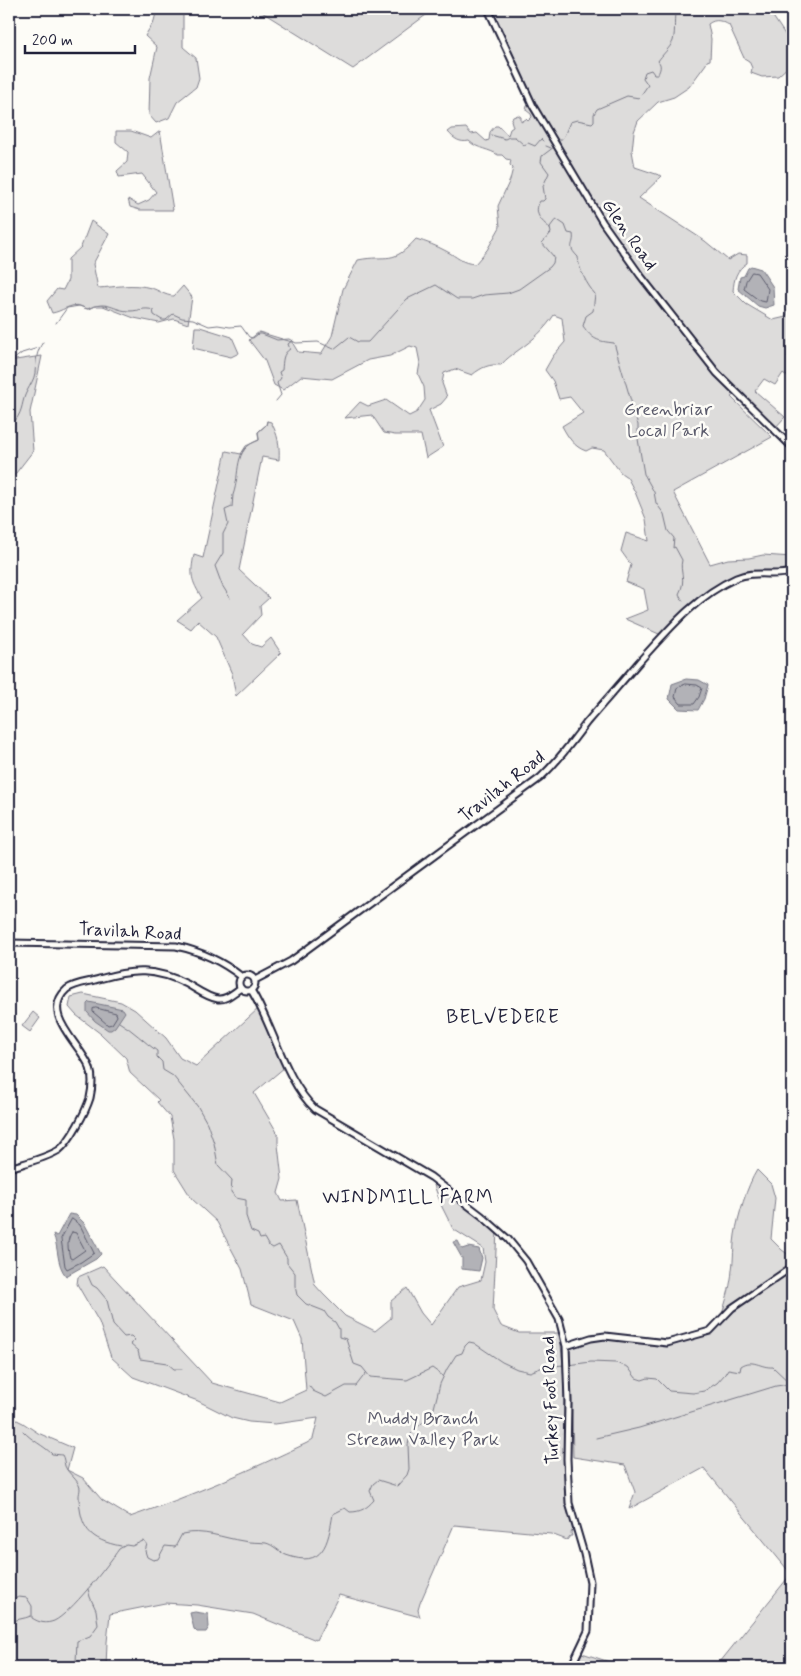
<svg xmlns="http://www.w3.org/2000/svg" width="801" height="1676" font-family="Mynerve,sans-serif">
<rect width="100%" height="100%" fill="#fdfcf7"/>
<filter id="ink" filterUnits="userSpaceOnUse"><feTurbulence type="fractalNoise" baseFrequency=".02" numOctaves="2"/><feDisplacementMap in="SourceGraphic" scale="10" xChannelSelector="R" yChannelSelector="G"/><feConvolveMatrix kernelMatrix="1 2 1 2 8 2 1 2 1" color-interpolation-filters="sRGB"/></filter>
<g filter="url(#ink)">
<path fill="#dddcdb" stroke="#807f8b" d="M157,9H183V47L196,58L199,78L196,87L177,102L169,118L156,123L149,115L150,78L157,47L145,36L154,21Z
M257,9H434L353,69Z
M488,9H768L792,45V63L778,76L762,77L751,73L752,68L749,61L744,58L729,25C722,21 716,18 708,24L711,39L710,60L707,61L706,64L689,87L674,97L658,102L638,121L634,132L632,151L635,167L662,176L639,198L705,241L728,260L738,254L747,255V263C736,270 734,279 733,291L746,304L773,320L786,317L792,298V351H789L787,357L792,362V380L783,373L775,385L764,379L755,391L785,417L774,429L736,393L731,397L772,437L673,492L710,564L728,559L749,558L763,555L792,557V572L746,574L707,596L667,631L659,634L625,619L648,610L644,589L626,582L631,565L621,551L626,533L649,541L646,519L635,492L627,477L621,473L604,450L592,448L586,451C574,447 568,437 562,426L583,413L570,397L559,399L553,381L545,370L553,356L565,342L562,318L554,315C545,329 533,340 520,349C512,355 507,358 501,365C489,364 482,367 472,375L455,369L444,373L442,383L447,397L441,404L429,410L443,447L426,458L421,435H395L384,433L372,415L345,418L360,402L368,406L386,400L409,416L417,412L425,400L424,387L418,374L420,363L417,348L410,346L390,356L368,360L332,379L301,376L283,390L274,385L265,361L249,340L259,332L292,342L298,352L321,354L332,336L343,289L358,260C388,254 392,266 416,239C426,242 437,246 446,251C458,257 461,263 475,264L487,250L500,227L498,206L510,180L513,168L510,165L511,160L506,159L502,155H498C490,149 477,149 469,141C460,143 454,139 448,132L452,129L466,128L471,134L477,133L486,141L489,140L490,132L495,126H498L508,135L510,129L513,127L511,120L513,117L518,115L521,117V122L526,119L528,121L532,117L531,114L526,110L527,106L531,102Z
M116,131H131L151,138L160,131L173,210H140L130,207L128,199L138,205L149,200L156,192L142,174L119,177L117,171L127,162L128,152L116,142Z
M91,221L109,234L93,264L98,288C116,287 133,283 151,288C159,290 165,296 174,296L183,286L192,297L188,324L174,319L159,323L134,318L103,306H94L88,309C85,309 83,307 80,306C71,303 61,312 52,313L47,301L57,289L63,290L68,280V259L81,247Z
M195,327H200L232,337L239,353L231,357L193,348Z
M42,356L30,412L33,451L9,482V361Z
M267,421L271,422C278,435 280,445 279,460L262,457L239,570L269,598L260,606L261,615L243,634L252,644L261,647L271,638L281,653L236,696L232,674L216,637L198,621L191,629L177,620L202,598C191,580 190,575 194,555L203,558L226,451L241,454L246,446L259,440L258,432L266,425Z
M83,994L121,1002L135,1010L166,1038L180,1058L196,1066L259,1008L285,1067L254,1093L278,1134V1145L282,1179L278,1193L282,1201L297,1200L315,1285L323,1294L345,1316L375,1331L391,1318V1301L407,1288L421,1313L431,1325L458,1287L481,1280L485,1262L483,1248L453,1229L442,1207L431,1177L497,1230L493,1310L501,1326L519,1333H559C571,1398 555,1466 573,1529L571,1533L572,1536H570L567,1540L551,1534L454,1525L420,1603L418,1610L420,1617L339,1595L316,1640L253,1614L197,1605L165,1603L110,1614L107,1642L106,1667H9V1416L23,1423L38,1433L73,1448L67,1470L83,1478L102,1500L130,1517C190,1496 249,1471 307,1443L313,1439L318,1418L275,1424L249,1422L232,1418L198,1401L133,1377L111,1357L99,1322L77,1284L78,1277L103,1266L212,1383L280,1402L306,1390L302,1339L294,1321L251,1304L242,1269L217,1222L192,1199L174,1170V1139L170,1117L157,1102L159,1100L130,1073L126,1058L101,1034L76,1015L69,1007L71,997Z
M33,1012L40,1018L30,1032L22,1026Z
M757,1170L771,1184L775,1198L771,1239L782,1250L792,1257V1667H716L791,1574L704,1468L629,1509L635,1492L625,1465L573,1457L571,1369L569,1368V1350C604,1325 647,1353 684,1341C695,1338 712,1336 719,1326C721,1322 722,1315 723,1311C727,1297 731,1284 732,1270C734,1258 733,1247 735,1235C738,1216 747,1186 757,1170Z
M582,1653L625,1667H575Z"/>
<path fill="#b2b2b7" stroke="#787885" d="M751,266L761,269L773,287L774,305L765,308L758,306L738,289L740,277L744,276L748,268Z
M686,679L699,680L708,685L704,699L698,710L679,709L669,699L672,684Z
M89,1002L123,1009L125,1012L115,1027L111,1030H108L95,1021L87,1012V1004Z
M69,1214L76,1215L84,1223L101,1254L96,1259L66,1276C56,1264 59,1248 53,1234L57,1236Z
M458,1241L462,1249L468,1247L479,1249L482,1258L479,1271L462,1269V1258L453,1242Z
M195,1612L208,1614L209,1627L206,1632H197L194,1629L190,1613Z"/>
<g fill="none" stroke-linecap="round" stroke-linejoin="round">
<path stroke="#5c5c6d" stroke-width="1" d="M752,272L757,273L768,289L766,302L760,301L744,289L746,281Z
M686,684L697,685L702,688L699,697L694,704H681L675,697L677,688Z
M96,1008L116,1013L117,1016L112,1024L108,1025L93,1012V1009Z
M72,1219L80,1225L94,1253L81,1262L67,1269L65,1266L61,1239Z
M72,1232L76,1233L85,1250L72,1259L70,1258C68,1249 66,1240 72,1232Z"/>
<path stroke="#787885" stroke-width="1" d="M491,135L505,139L509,137H515L524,145L528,143L535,146L541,139L543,141
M557,144L564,136L570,122L577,120L592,123L594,121V114L597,109L627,96L639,98L648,85L643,78L645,72L651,70L654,74H658C660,70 662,65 658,61C662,55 670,48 673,41C676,30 673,19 676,9
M546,146L551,148
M550,227L556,219L565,225L568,233L573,234C575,246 566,245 578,257C578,268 587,285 595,294L593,311L586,316L583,326C593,340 597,341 614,343L638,425V439L644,474L654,492L656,503L664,514L668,531L674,538L673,548L675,547L682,560C679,572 687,579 679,594L683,601
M56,323L67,308L79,306L88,309C108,299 113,311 130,311C139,311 144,307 153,310L154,315L162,320H166L173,314L182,318L193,319L209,326L218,325L230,327L241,326L249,337L253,338L258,334H262L277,340L289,339L296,343L318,342L334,349L349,337L358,342H368L407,299L436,285L457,299H472L484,295L508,293L519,289L550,267L553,263L554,257L542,243L551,233L550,228C541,221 533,213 540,201H543L545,199L543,186L549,173L541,162L542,156L554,147
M9,363L22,353L38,348
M276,401L281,395L277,383L281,378L279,372L282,370C283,361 282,354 290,349L288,344L293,340
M9,423L15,421C24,409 21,402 27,391C30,385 34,380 35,373C36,361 36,352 43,342
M230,598L222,585L215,566L223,553V534L228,524L225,510L232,507L233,495C241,473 232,449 259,440L258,432L266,425L267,421
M119,1022C133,1030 144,1042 157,1051V1057L162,1062L163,1070L173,1076L198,1107L207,1123L214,1143L218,1165L232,1180L231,1192L236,1198L246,1200V1216L251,1231L258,1234L260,1239L264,1238L268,1245L273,1248L279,1245L287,1258V1263L295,1273V1286L297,1295L306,1304L324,1311L328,1317L335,1322L339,1329V1337L346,1339L354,1364L362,1367L370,1377L407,1380L432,1368L443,1376
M88,1276L92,1285L97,1288L107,1300L113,1325L124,1337L131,1336L135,1340L130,1344L138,1351L140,1359L167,1363L174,1369H182
M568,1365L591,1362L616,1363L628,1367L636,1378L642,1380L648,1378L657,1379L669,1391L693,1393L704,1391L717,1383L725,1374L728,1369L740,1371L741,1366C753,1358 760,1368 773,1367L792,1385
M309,1386L313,1391L326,1397L346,1386H356L366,1373
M23,1431C32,1441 43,1445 52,1454L62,1455C64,1458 64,1462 65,1466C68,1474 78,1479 80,1488C80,1491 79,1494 79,1496C80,1528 89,1540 121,1546
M596,1438L639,1428L776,1386L790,1384
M9,1600L19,1597L27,1598L32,1606V1618C40,1623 46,1624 54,1621C70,1614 108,1565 119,1549L126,1545L132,1546L143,1541L147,1544L145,1551L147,1557L153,1560L158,1559L165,1546L175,1547L182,1534C203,1529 223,1538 243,1541C251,1543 259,1542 266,1543C274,1545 279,1552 286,1555C324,1569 328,1543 333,1514L345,1508L350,1512C361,1512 367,1508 374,1500L370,1491L373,1484L378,1480L397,1486L407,1475L409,1469L408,1445L410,1435L433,1412L440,1384L447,1369L456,1355L462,1353L465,1346L469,1342L474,1343L502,1362L517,1369L530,1372L543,1367L564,1365
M9,1623C15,1619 24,1619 31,1616
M78,1667L76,1662L77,1641L90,1636L98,1625L96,1610L90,1597L88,1589"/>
<defs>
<path id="secondary" d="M488,9L533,106L603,223L640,275L717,373L792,447
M9,943L176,946C200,951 223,962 242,977
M239 983a8 8 0 1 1 16 0a8 8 0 1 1-16 0Z
M255,980L291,961L540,778C558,761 572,742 587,722C604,702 622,682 639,662C668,630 696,596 736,578C754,570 774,577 792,572
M251,990C273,1025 285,1081 315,1109L431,1177L482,1216L508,1239L526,1261L559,1319L566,1346L568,1402L567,1459L569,1503L584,1554L590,1582L588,1631L571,1667
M9,1168C25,1163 44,1159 59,1150C70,1142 86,1111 90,1098C92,1089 93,1077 90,1068C81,1044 39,1014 67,989C75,983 90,982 99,979C133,969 155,968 187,984C196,989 208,998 218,999C227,1000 234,992 241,988
M566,1346L591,1338L605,1336L667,1343L710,1331L732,1308L792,1267"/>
</defs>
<use href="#secondary" stroke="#22223b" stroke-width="9"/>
<use href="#secondary" stroke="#fdfcf7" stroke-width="5"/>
</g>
</g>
<g text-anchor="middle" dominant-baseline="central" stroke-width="5" stroke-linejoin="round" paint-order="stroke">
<g font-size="18" fill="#22223b" stroke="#fdfcf7">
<text transform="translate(629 235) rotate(55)">Glen Road</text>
<text transform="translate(502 787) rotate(-38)">Travilah Road</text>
<text transform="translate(130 932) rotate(3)">Travilah Road</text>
<text transform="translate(551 1400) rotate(-92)">Turkey Foot Road</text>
</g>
<g font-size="18" fill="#5a5a6b" stroke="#fdfcf7">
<text x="668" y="410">Greenbriar<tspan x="668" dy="21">Local Park</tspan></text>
<text x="423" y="1419">Muddy Branch<tspan x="423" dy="21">Stream Valley Park</tspan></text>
</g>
<g font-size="19" letter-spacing="1" fill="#22223b" stroke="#fdfcf7">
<text x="503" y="1017">BELVEDERE</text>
<text x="408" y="1197">WINDMILL FARM</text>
</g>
</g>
<rect width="801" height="1676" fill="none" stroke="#fdfcf7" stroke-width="30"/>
<rect x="15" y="15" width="771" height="1646" fill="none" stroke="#22223b" stroke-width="2" filter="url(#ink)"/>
<path d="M25 45v8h110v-8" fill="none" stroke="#22223b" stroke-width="2.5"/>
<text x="32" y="45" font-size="15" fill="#22223b" stroke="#fdfcf7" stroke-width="4" paint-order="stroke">200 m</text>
</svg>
